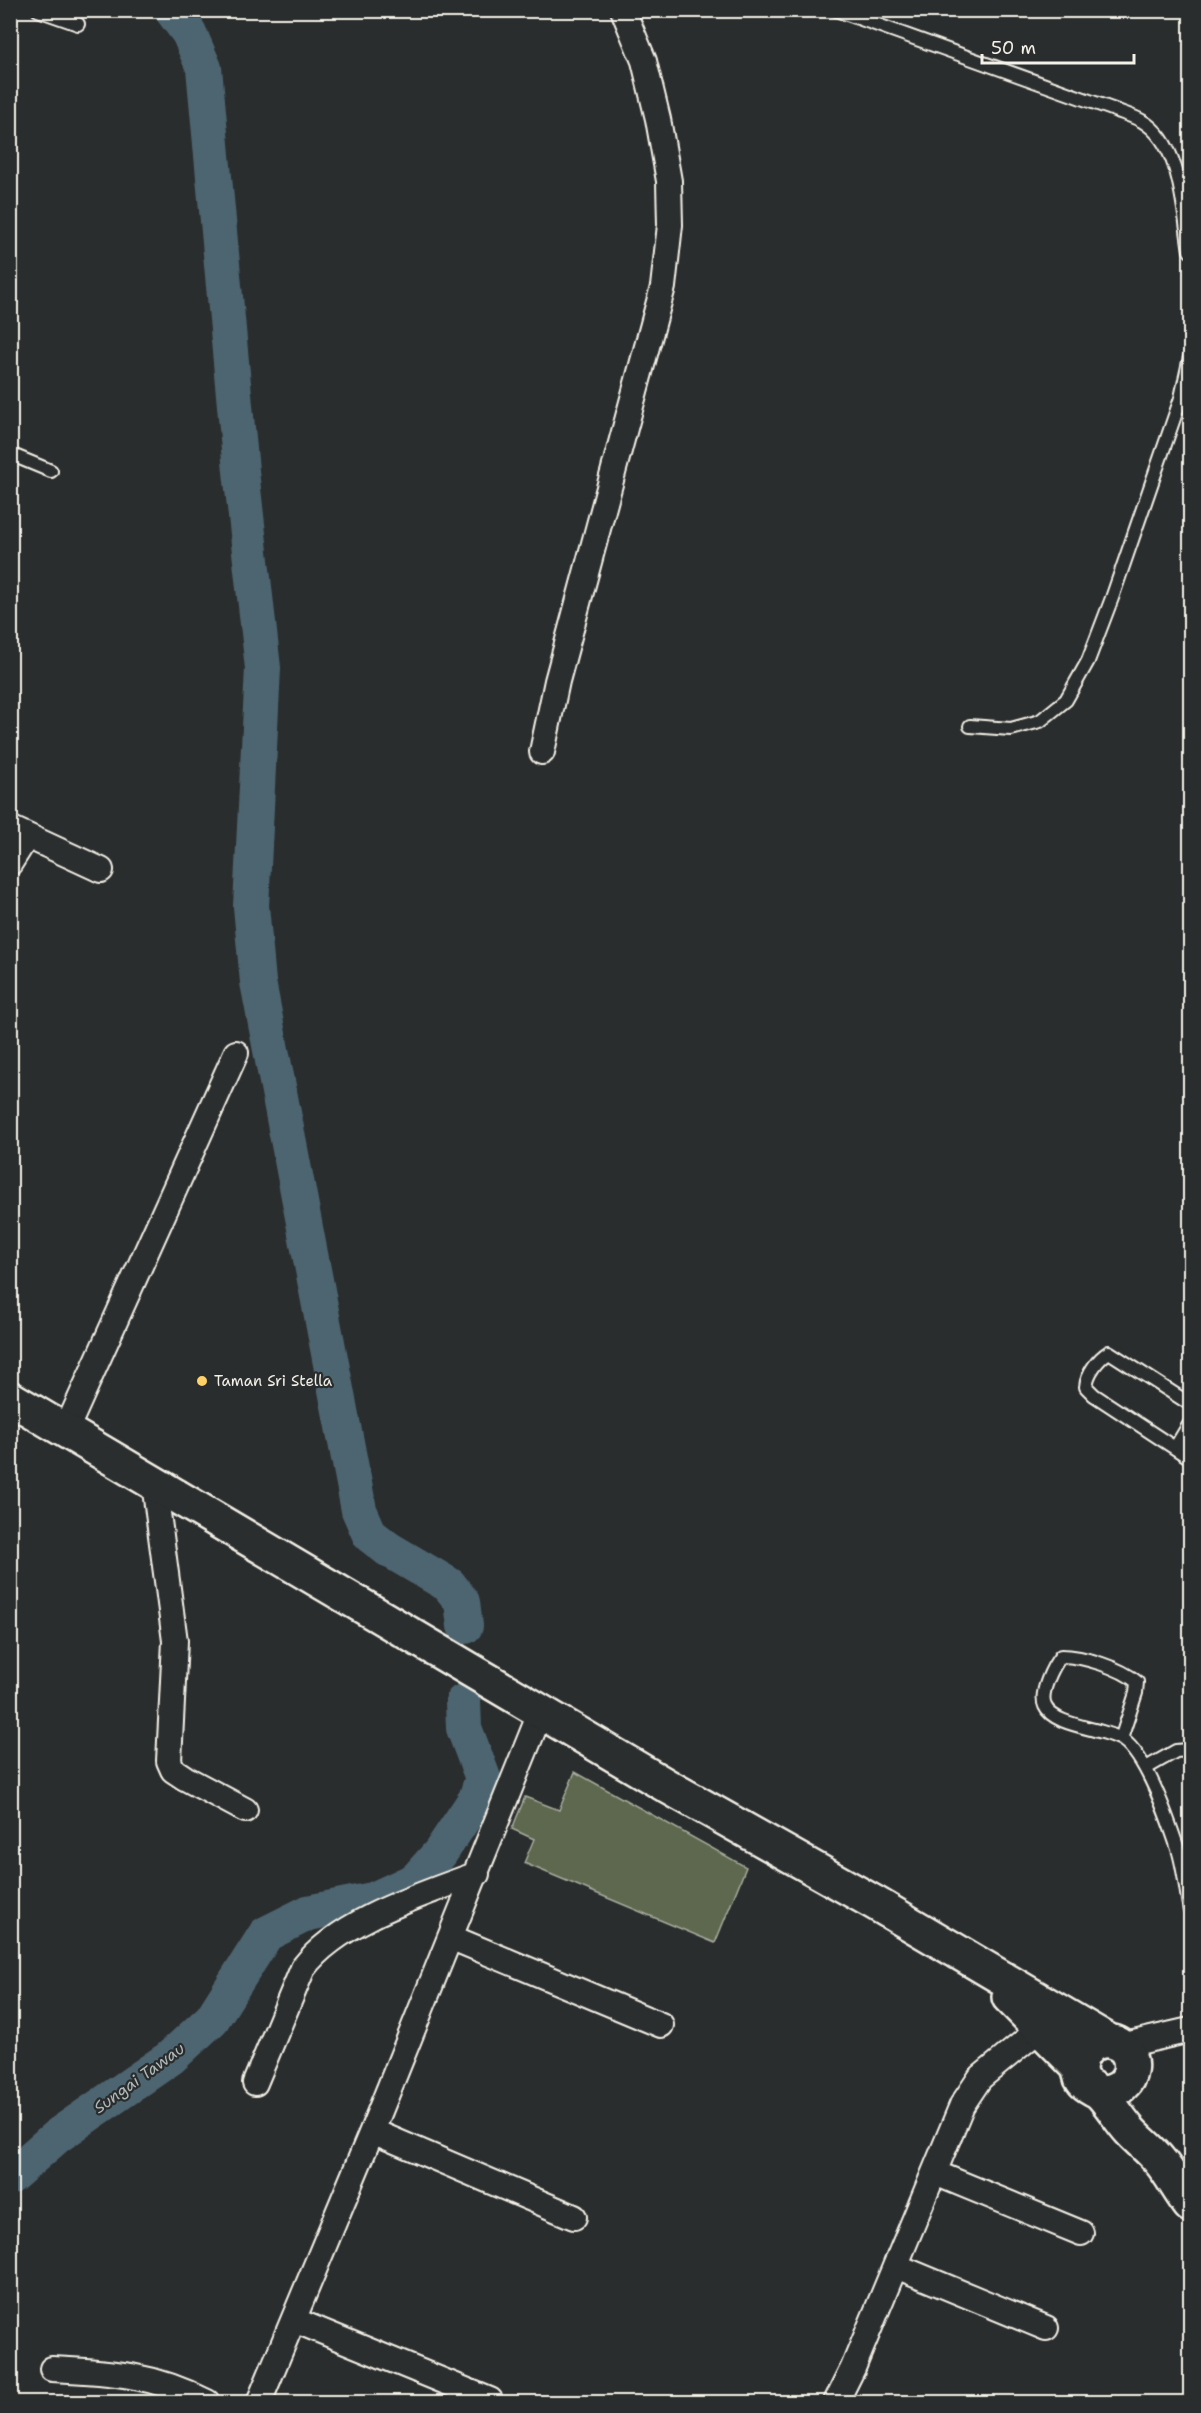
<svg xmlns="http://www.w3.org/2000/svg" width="1201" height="2413" font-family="'Shantell Sans',sans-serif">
<rect width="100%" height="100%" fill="#2a2d2e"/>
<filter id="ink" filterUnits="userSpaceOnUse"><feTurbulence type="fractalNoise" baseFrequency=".0167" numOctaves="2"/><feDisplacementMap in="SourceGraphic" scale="12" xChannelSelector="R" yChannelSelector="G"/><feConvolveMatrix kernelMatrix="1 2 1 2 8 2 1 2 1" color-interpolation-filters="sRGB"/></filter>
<g filter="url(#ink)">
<path fill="#5d684f" stroke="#a8ac9c" stroke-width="1.5" d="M575,1772L746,1867L715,1943L524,1863L534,1839L512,1829L525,1797L559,1810Z"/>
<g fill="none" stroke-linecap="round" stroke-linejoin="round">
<path stroke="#4d6571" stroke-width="36" d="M172,10L189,33L204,68L241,471L263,668L251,906L258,982L359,1510L370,1535L388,1549L449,1585L462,1602L465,1626
M10,2177L57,2136L170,2058L212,2019L266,1934L308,1913L373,1900L416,1880L440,1853L476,1799L483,1778L464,1728L463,1702"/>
<defs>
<path id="lane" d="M38,10L78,24
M836,10L1112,109C1122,113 1133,116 1142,121C1182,144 1183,210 1190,251
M10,454L51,471
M970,726L1011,729L1040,721L1066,700L1088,661L1112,598L1181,398L1190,357
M1190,1404L1109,1352C1098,1359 1087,1373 1086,1387L1094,1395L1190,1458
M1175,1448L1190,1423
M1121,1739L1136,1693L1137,1682C1121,1668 1083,1656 1061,1656C1053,1666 1039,1693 1045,1706C1054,1727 1105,1728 1123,1740C1147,1757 1168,1819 1178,1849C1184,1868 1186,1891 1190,1911
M1146,1768L1176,1751L1187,1750L1190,1755"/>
<path id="street" d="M542,752L557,681L663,287L670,225L669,181L658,119L644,61L623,10
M10,828L101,870
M10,863L27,836
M66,1430L236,1053
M154,1483L175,1641L169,1761L173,1770L185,1778L245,1810
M450,1937L661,2025
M1121,2046L1190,2030
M255,2083L303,1968C339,1920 421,1895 477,1874
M372,2131L574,2217
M935,2173L1081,2233
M896,2266L1046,2328
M294,2320L490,2400
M52,2369C112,2372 152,2374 207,2402
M259,2402L372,2131L541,1711
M836,2402L853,2368L962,2105L980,2078L1041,2028"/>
<path id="secondary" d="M10,1398L667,1786L875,1903L1109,2041
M1009,1997L1079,2068
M1100,2093C1137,2094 1141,2046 1109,2041C1089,2039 1074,2060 1081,2078C1086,2088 1096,2088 1102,2095C1112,2106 1120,2120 1130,2131C1139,2141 1151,2150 1159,2160C1171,2174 1179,2191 1190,2205"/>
</defs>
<use href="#lane" stroke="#f4f1e8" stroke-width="16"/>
<use href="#street" stroke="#f4f1e8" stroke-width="28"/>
<use href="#secondary" stroke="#f4f1e8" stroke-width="38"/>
<use href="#lane" stroke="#2a2d2e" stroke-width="12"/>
<use href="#street" stroke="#2a2d2e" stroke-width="24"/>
<use href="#secondary" stroke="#2a2d2e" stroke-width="33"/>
</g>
</g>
<circle fill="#ffd166" stroke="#2a2d2e" stroke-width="2" cx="202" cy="1381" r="6"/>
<g text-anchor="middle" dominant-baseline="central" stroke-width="4.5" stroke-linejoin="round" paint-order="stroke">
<g font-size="15" fill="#f4f1e8" stroke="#2a2d2e" text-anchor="start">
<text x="214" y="1381">Taman Sri Stella</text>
</g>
<g font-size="16" font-style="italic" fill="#b1b9b8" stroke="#2a2d2e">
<text transform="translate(139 2078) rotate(-36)">Sungai Tawau</text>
</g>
</g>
<rect width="1201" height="2413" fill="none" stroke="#2a2d2e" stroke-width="36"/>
<rect x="18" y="18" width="1165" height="2377" fill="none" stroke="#f4f1e8" stroke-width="2" filter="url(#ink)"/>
<path d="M982 54v9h152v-9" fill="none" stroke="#f4f1e8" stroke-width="3"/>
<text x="991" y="54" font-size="18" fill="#f4f1e8" stroke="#2a2d2e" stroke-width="4.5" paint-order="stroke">50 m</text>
</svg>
